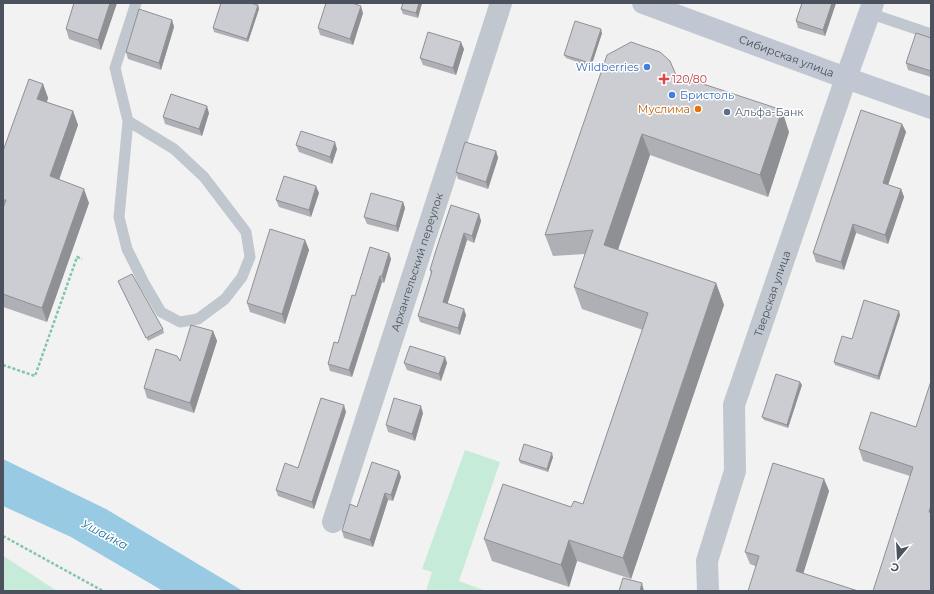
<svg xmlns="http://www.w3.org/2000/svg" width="934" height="594" font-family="Montserrat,sans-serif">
<rect width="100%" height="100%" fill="#f3f2f2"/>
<path fill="#c6ebd9" d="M465,450L500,462L459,581L486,591H426L432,572L422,569Z
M3,557H5L57,591H3Z"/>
<path fill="#98cae3" d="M3,459L106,509L243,591H163L71,537L3,506Z"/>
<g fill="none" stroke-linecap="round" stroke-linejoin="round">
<path stroke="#81c5ac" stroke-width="2.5" stroke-dasharray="3 2" stroke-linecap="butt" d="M3,365L35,376L77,257L82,259
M3,536L103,591"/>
<path stroke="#c1c7ce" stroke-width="11" d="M869,13L931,34
M128,121L174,149L204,177L246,232L250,257L242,277L225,299L198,319L180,322L161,312L144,283L127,249L119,217L128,121L115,68L136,3"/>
<g stroke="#c1c7ce" stroke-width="22">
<path id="s1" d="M333,522L501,3"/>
<path id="s2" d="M708,591L707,561L735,471L734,405L846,78"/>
</g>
<g stroke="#c1c7d2" stroke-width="22">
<path id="s3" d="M643,3L846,78L931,108"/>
<path d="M846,78L873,3"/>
</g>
</g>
<path fill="#afb0b5" d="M74,3H117L101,50L69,39L66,29Z
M401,3H422L418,18L403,14L401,9L403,4Z
M802,3H836L825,36L798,28L796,21Z
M258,5L259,9L248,42L214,32L213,28Z
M363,13L353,45L320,35L318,28Z
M172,20L174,27L161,70L128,59L126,52Z
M602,33L591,67L566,58L564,55Z
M931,38V77L908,70L906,63Z
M464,49L456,75L423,65L420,58Z
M676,75L789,132L768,197L650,155L618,250L716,283L724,305L631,579L577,561L569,587L492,561L484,539L571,507L583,504L643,330L582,309L574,287L585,254L553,256L545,235Z
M43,84L48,98L47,102L73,111L78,125L59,180L89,203L47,322L3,307V151Z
M209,113L202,136L165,124L163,117Z
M902,124L906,132L888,185L901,189L904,197L888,244L856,233L844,270L816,262L813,253Z
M296,145L337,149L332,164L299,152Z
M496,151L498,158L488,189L458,179L456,172Z
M319,193L311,217L279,207L276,200Z
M403,202L405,208L398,232L367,224L364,217Z
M479,214L481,221L474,243L467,240L447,303L466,315L460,335L420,322L418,316L431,274L430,270Z
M305,240L309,250L285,324L250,312L247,303Z
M389,253L391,259L384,283L382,282L352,377L330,371L328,364L338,343L355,296Z
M118,281L163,329L164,333L148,341Z
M900,315L879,380L835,365L834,362L852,339Z
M213,331L217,341L194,413L147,398L144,388L180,361Z
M445,357L447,363L441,381L407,370L404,363Z
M802,385L788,428L764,420L762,417Z
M346,412L314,509L278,496L276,490L298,468Z
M423,413L415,441L388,432L386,425Z
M916,427L931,591L910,476L863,461L859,449Z
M553,457L548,472L520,463L519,460Z
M399,471L401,477L393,501L388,500L373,547L344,538L342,531Z
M824,479L829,491L803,574L755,566L750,564L745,552Z"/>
<path fill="#8f9094" d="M110,3H117L101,50L98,40Z
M419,3H422L418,18L416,13Z
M832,3H836L825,36L823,30Z
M258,5L259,9L248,42L247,39Z
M361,6L363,13L353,45L350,39Z
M172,20L174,27L161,70L159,63Z
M601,29L602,33L591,67L590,63Z
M461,42L464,49L456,75L453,68Z
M43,84L48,98L43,113L37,99Z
M207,106L209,113L202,136L199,129Z
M782,110L789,132L768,197L760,175Z
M73,111L78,125L55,191L50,176Z
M902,124L906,132L886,191L883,183Z
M642,134L650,155L612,267L604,245Z
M335,142L337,149L332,164L330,157Z
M496,151L498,158L488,189L486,182Z
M316,186L319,193L311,217L309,210Z
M84,189L89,203L47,322L42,308Z
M901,189L904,197L888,244L885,235Z
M403,202L405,208L398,232L396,226Z
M479,214L481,221L474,243L472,236Z
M853,224L856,233L844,270L841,262Z
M464,233L467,240L446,309L443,302Z
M305,240L309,250L285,324L282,314Z
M389,253L391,259L384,283L382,276Z
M380,276L382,282L352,377L349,370Z
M716,283L724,305L631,579L623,558Z
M464,309L466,315L460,335L458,328Z
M899,311L900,315L879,380L878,376Z
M213,331L217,341L194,413L190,403Z
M445,357L447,363L441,381L439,374Z
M800,382L802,385L788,428L787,425Z
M344,405L346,412L314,509L312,502Z
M421,406L423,413L415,441L412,434Z
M552,453L553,457L548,472L547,469Z
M399,471L401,477L393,501L391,495Z
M824,479L829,491L800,584L796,571Z
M385,493L388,500L373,547L370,540Z
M931,505V518L929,512Z
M569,540L577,561L569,587L561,565Z
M642,583L644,591H640Z"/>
<path fill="#cccdd3" stroke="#8f9094" d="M74,3H110L98,40L66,29Z
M221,3H250L258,5L247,39L213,28Z
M326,3H352L361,6L350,39L318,28Z
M403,3H419L416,13L401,9Z
M802,3H832L823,30L796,21Z
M139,9L172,20L159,63L126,52Z
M575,21L601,29L590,63L564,55Z
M428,32L461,42L453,68L420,58Z
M916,33L931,38V71L906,63Z
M631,42L660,52L670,61L676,75L782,110L760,175L642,134L604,245L716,283L623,558L569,540L561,565L484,539L503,484L571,507L574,501L583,504L648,313L574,287L593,230L545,235L607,55Z
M29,79L43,84L37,99L73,111L50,176L84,189L42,308L3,294V208L6,200H3V151Z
M171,94L207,106L199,129L163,117Z
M861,110L902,124L883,183L901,189L885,235L853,224L841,262L813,253Z
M301,131L335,142L330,157L296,145Z
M465,142L496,151L486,182L456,172Z
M284,176L316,186L309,210L276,200Z
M371,193L403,202L396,226L364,217Z
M451,205L479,214L472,236L464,233L443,302L464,309L458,328L418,316L432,271L430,270L436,250Z
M270,229L305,240L282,314L247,303Z
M370,247L389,253L382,276H380L349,370L328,364L334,342L338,343L352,295L355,296Z
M132,274L163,329L146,338L118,281Z
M864,300L899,311L878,376L834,362L842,336L852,339Z
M191,325L213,331L190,403L144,388L156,349L177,356L180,361Z
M410,346L445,357L439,374L404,363Z
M776,374L800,382L787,425L762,417Z
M931,381V505L929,512L931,513V591H873L913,467L859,449L871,412L916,427Z
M321,398L344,405L312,502L276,490L285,463L298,468Z
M394,398L421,406L412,434L386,425Z
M524,444L552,453L547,469L519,460Z
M372,462L399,471L391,495L385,493L370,540L342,531L350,504L357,507Z
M773,463L824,479L796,571L858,591H748L759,556L745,552Z
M623,578L642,583L640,591H619Z"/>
<g fill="#3f7fe0" stroke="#fff" stroke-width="1.5">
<circle cx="647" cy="67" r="4"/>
<circle cx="672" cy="95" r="4"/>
</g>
<path fill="#e0444e" stroke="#fff" stroke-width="1.5" d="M662 73h4v4h4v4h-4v4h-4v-4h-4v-4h4z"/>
<circle fill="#e8710a" stroke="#fff" stroke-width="1.5" cx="698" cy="109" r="4"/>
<circle fill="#5c6f8a" stroke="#fff" stroke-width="1.5" cx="727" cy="112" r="4"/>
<g text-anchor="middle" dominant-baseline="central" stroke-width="3" stroke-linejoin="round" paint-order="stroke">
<g font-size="11" fill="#4b525d" stroke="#fff">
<text stroke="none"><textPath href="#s3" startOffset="153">Сибирская улица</textPath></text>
<text stroke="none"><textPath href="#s1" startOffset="273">Архангельский переулок</textPath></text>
<text stroke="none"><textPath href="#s2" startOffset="308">Тверская улица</textPath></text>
</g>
<g font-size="11" fill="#366cbe" stroke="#fff" text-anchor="end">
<text x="639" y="67">Wildberries</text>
<text x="680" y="95" text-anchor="start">Бристоль</text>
</g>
<g font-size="11" fill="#be3a42" stroke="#fff" text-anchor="start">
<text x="672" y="79">120/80</text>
</g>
<g font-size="11" fill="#c56008" stroke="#fff" text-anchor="end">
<text x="690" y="109">Муслима</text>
</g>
<g font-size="11" fill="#4e5e75" stroke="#fff" text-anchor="start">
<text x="735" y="112">Альфа-Банк</text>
</g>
<g font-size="12" font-style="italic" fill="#1d739e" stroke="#fff">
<text transform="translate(105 534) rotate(28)">Ушайка</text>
</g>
</g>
<rect width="934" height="594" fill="none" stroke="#4b525d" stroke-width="8"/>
<g transform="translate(898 558) rotate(198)" stroke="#ffffff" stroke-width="3" paint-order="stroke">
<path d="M0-3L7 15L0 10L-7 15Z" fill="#4b525d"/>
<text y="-6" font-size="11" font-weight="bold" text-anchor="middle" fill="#4b525d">С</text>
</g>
</svg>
